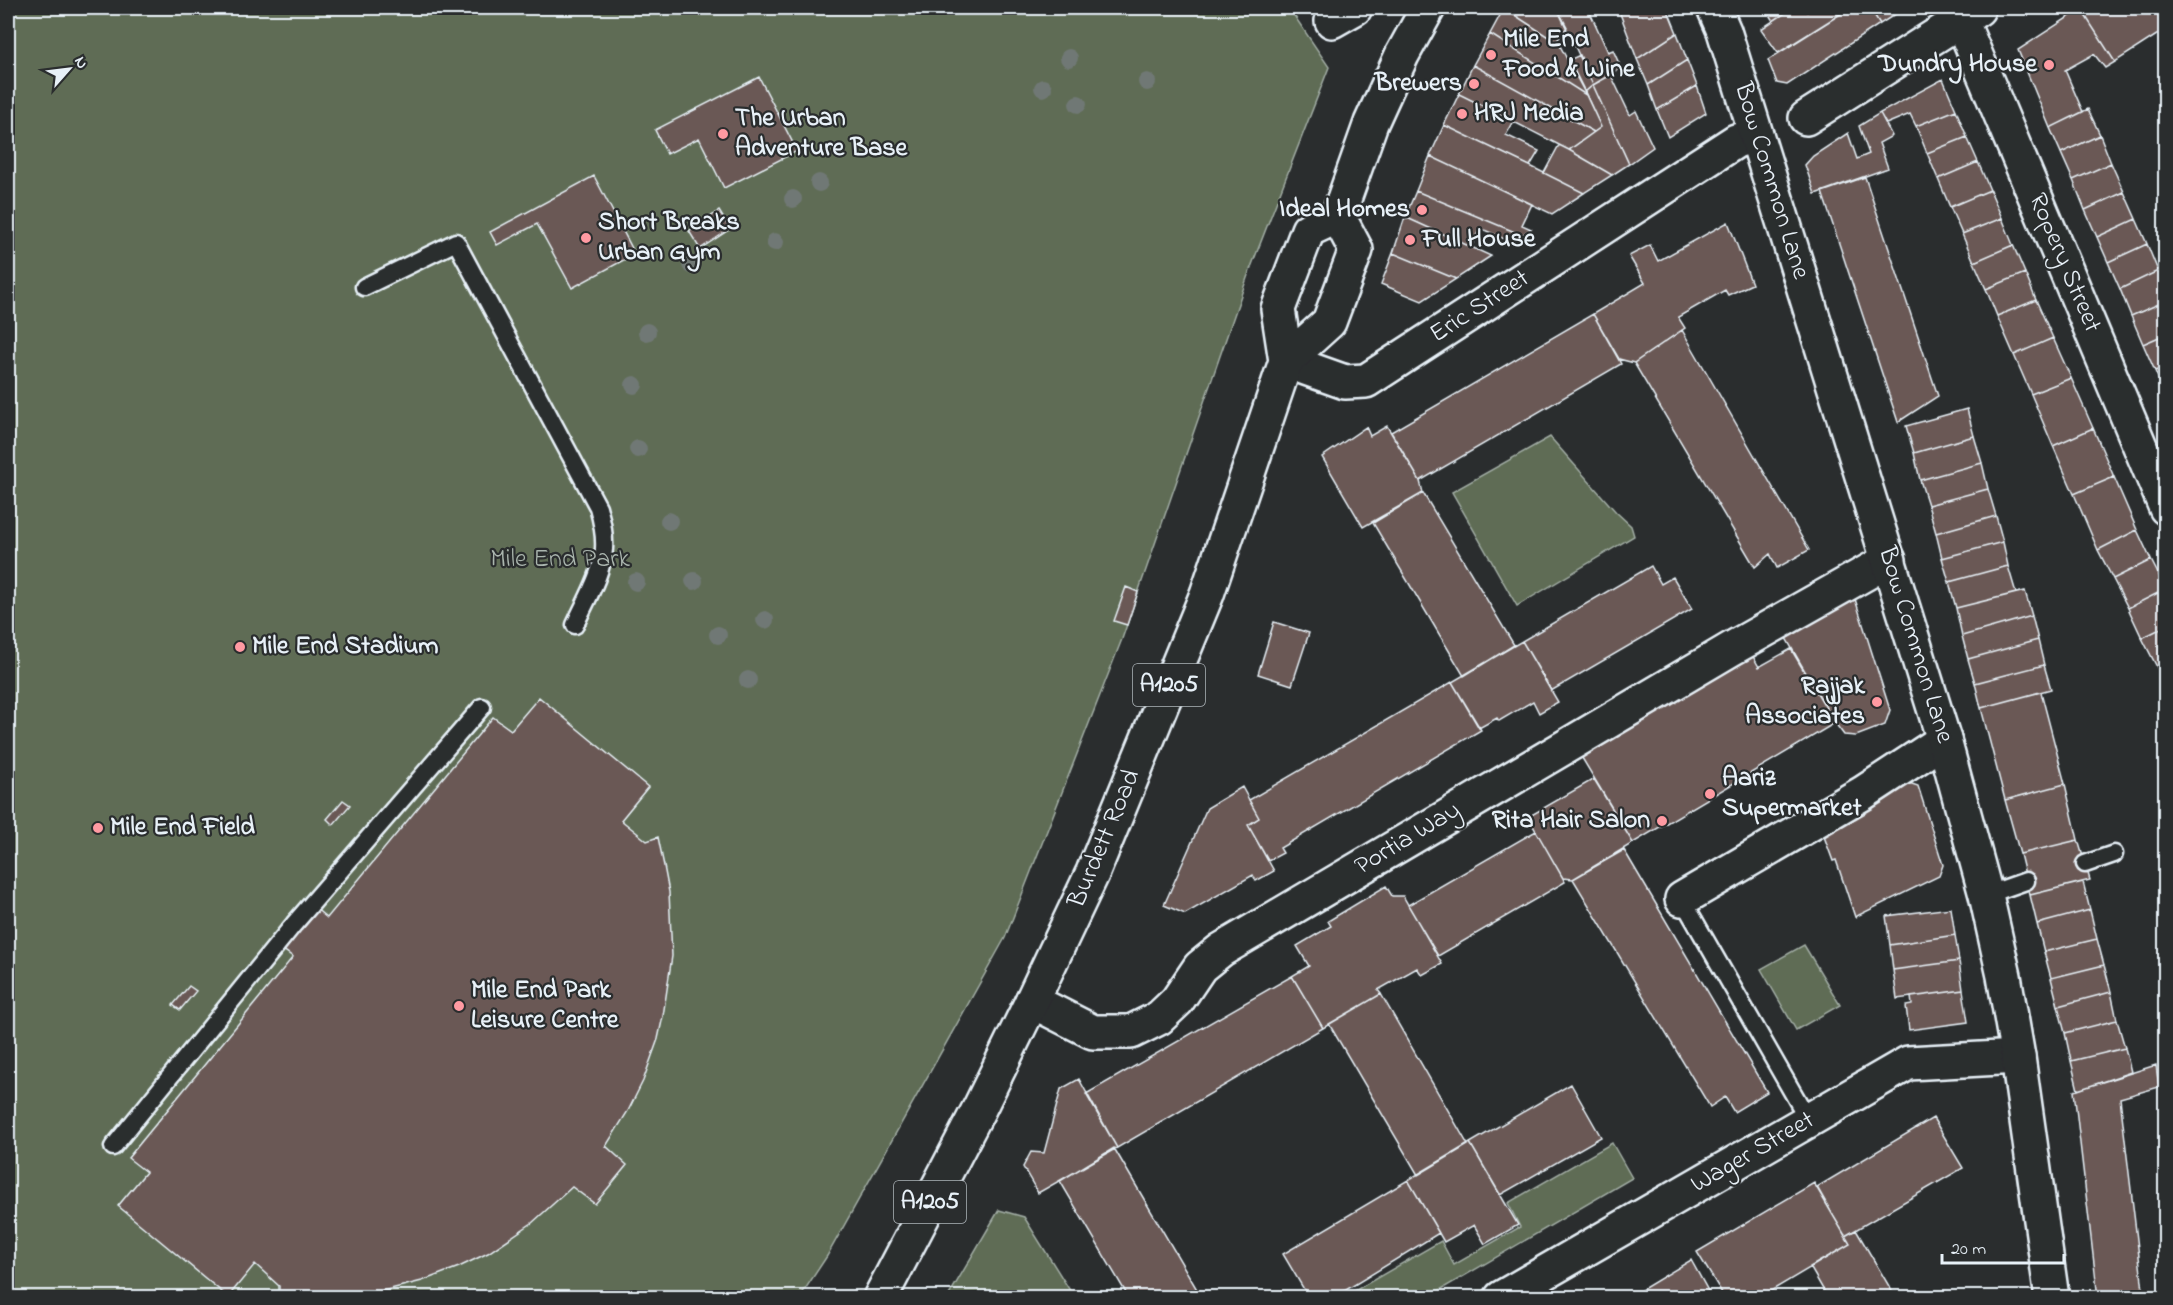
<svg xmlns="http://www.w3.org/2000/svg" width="2173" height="1305" font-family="'Indie Flower',sans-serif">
<rect width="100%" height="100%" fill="#2a2d2e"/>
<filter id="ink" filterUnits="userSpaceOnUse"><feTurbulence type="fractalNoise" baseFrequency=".0167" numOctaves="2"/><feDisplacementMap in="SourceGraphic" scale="12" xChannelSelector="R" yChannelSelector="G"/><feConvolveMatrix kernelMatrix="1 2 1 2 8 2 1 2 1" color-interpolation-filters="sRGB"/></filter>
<g filter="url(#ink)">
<path fill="#5e6c54" stroke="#a3aea6" stroke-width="1.5" d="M8,8H1289L1329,67L1248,275L1122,639L1005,938L827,1256L800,1297H8Z
M1550,437L1616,512L1631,526L1634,536L1517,606L1452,492Z
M1804,945L1840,1005L1796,1030L1761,969Z
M1612,1143L1632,1178L1428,1297H1344L1441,1241L1454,1265L1520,1227L1508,1203Z
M999,1210L1024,1217L1074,1297H948Z"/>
<path fill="#6b5954" stroke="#e8f1f8" stroke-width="1.5" d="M1504,8H1557L1567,27L1556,42Z
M1504,8L1559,44L1586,95L1490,34Z
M1557,8H1588L1608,52L1613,50L1621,68L1593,85Z
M1618,8H1667L1677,33L1637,59Z
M1765,8H1793L1773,21Z
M1793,8H1804L1807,12L1814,8H1850L1778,53L1761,29Z
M1850,8H1870L1880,24L1787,85L1777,83L1768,60Z
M1870,8H1896L1899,12L1880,24Z
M2084,8H2166V29L2115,62L2081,9Z
M2081,9L2115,62L2105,68L2094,54L2065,70L2083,112L2050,128L2018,50Z
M1677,33L1687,60L1648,85L1637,59Z
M1490,34L1586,95L1601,127L1594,132L1473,65Z
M1580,55L1593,85L1585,92L1569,60Z
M1687,60L1697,86L1657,110L1648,85Z
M1473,65L1594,132L1569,150L1459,94Z
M1611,75L1630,115L1636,111L1653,147L1629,164L1593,85Z
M759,77L797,151L724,188L699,138L667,154L655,130Z
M1943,79L1956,110L1916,126L1910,114L1886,124L1880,113Z
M1593,85L1629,164L1612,175L1569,150L1601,127L1585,92Z
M1697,86L1706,113L1668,137L1657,110Z
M1459,94L1514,121L1506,135L1539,151L1530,166L1444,125Z
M2088,109L2100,135L2061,153L2050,128Z
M1956,110L1967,137L1927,153L1916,126Z
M1880,113L1892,136L1879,143L1888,168L1815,194L1805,165L1813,156L1848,133L1857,159L1869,154L1859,126Z
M1444,125L1530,166L1584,193L1552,214L1430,156Z
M2100,135L2111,163L2073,180L2061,153Z
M1967,137L1978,162L1938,179L1927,153Z
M1559,145L1569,150L1612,175L1584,193L1544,173Z
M1430,156L1532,204L1522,225L1531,229L1522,235L1416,191Z
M1978,162L1990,190L1950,207L1938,179Z
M2111,163L2124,192L2085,210L2073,180Z
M594,176L635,254L572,288L537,224L497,245L490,232Z
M1865,177L1938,396L1898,422L1822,192Z
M1990,190L2002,218L1962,234L1950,207Z
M1416,191L1522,235L1511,242L1480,228L1471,247L1405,217Z
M2124,192L2136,219L2097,237L2085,210Z
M719,211L730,229L700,249L689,231Z
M1405,217L1471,247L1491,256L1456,279L1393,253Z
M2002,218L2013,245L1974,262L1962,234Z
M2136,219L2147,244L2108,262L2097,237Z
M1728,222L1752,284L1728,295L1725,290L1678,317L1685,328L1634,363L1619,359L1593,314L1645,283L1629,256L1650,245L1658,261Z
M2147,244L2158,271L2120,289L2108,262Z
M2013,245L2025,273L1986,289L1974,262Z
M1393,253L1456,279L1422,301L1381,284Z
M2158,271L2166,287V301L2131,316L2120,289Z
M2025,273L2036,300L1997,316L1986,289Z
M2036,300L2053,338L2014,355L1997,316Z
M2166,301V334L2143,344L2131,316Z
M1593,314L1621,364L1420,481L1391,432Z
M1682,330L1809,550L1777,568L1770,554L1755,567L1634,363Z
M2166,334V367L2155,371L2143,344Z
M2053,338L2071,378L2031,394L2014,355Z
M2166,367V396L2155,371Z
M2071,378L2093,428L2053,446L2031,394Z
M1967,409L1974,436L1914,453L1906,426Z
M1387,426L1420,481L1423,493L1363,527L1322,457L1366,427L1370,436Z
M2093,428L2114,477L2074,494L2053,446Z
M1974,436L1982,463L1920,480L1914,453Z
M1982,463L1988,489L1928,505L1920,480Z
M2114,477L2137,530L2098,550L2074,494Z
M1988,489L1996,516L1936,533L1928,505Z
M1423,493L1514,645L1464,676L1373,523Z
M1996,516L2003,542L1942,558L1936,533Z
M2137,530L2151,560L2113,579L2098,550Z
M2003,542L2008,566L1949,582L1942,558Z
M2151,560L2166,589L2128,608L2113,579Z
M1651,566L1661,584L1673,577L1692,609L1551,691L1522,641Z
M2008,566L2016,593L1956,608L1949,582Z
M1126,587L1138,592L1127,625L1114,621Z
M2166,589V626L2142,638L2128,608Z
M2025,591L2032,616L1962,636L1956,608Z
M1855,599L1890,710L1885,725L1856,736L1844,735L1835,723L1786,638Z
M2032,616L2038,640L1968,659L1962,636Z
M1274,622L1309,633L1292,685L1258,674Z
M2166,626V663L2157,667L2142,638Z
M2038,640L2044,665L1975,683L1968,659Z
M1522,641L1558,702L1539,713L1533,701L1499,721L1497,718L1479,728L1452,682Z
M1791,649L1835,723L1633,843L1579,753L1750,651L1759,667Z
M2166,663V685L2157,667Z
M2044,665L2051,689L1981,708L1975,683Z
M1452,682L1481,730L1280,848L1283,853L1268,861L1248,825L1259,818L1249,800Z
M2041,692L2065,784L2005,800L1981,708Z
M539,697L648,787L621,820L647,841L658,837L664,866L669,892L672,956L663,1016L658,1039L643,1081L628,1111L606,1146L627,1165L595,1204L572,1187L532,1223L488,1253L459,1267L422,1281L379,1292L357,1295L334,1297L279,1296V1286L255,1264L228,1297L118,1206L146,1172L128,1158L293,957L279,947L314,907L327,918L493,717L511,730Z
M1594,779L1633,843L1573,879L1563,878L1528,817Z
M1906,782L1918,786L1943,865L1939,876L1855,917L1836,860L1833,861L1822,831Z
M2065,784L2078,840L2020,854L2005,800Z
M1242,787L1259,818L1248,825L1274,871L1256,881L1253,875L1185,914L1164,905L1207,808Z
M343,800L350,805L333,825L327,819Z
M1536,831L1565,882L1438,956L1408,905Z
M2078,840L2090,880L2030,895L2020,854Z
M1624,850L1767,1092L1734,1112L1725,1097L1710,1107L1573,879Z
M2083,882L2090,910L2037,924L2030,895Z
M1386,886L1392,896H1403L1442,964L1422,975L1417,968L1378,990L1381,994L1323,1028L1292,976L1309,966L1297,946L1331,926L1328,921Z
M1951,908L1955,935L1890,945L1886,916Z
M2090,910L2097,939L2044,952L2037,924Z
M1955,935L1959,961L1893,970L1890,945Z
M2097,939L2104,965L2051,978L2044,952Z
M1959,961L1963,990L1897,999L1893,970Z
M2104,965L2111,992L2058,1006L2051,978Z
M1292,976L1323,1028L1117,1148L1086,1094Z
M189,986L196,991L180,1010L173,1005Z
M1963,990L1968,1022L1909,1030L1906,1006L1912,1005L1911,997Z
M2111,992L2117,1020L2065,1033L2058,1006Z
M1381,994L1468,1145L1418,1175L1329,1024Z
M2117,1020L2125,1048L2071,1061L2065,1033Z
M2125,1048L2131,1072L2078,1090L2071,1061Z
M2156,1065L2159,1087L2120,1098L2144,1298H2098L2074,1091Z
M1079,1079L1117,1148L1038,1193L1023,1167L1031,1152L1044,1153L1061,1089Z
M1571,1084L1601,1137L1500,1195L1470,1143Z
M1933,1118L1963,1168L1845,1236L1817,1187Z
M1470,1143L1518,1225L1485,1244L1474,1225L1444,1242L1408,1180Z
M1114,1148L1202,1298H1129L1060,1181Z
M1408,1180L1439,1233L1333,1298H1309L1283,1254Z
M1814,1183L1850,1244L1759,1298H1725L1697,1252Z
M1856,1230L1896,1298H1828L1810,1267L1850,1244L1845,1236Z
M1691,1260L1712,1298H1628Z"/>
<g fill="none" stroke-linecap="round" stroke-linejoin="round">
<defs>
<path id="service" d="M364,287L456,242L598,507C602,521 605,535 604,549C602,575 585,602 575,625
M2085,864L2114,854
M1986,895L2026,881
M1682,899L1809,1121
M113,1147L294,924L482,707"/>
<path id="minor" d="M1961,20L2166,508
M1332,21L1355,8
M1806,118L1978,9
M1286,361L1345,382L1366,381L1736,141L1756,135
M1682,899L1863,793L1944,740
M1032,1001L1093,1032H1131L1159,1018L1177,1001L1200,967L1221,950L1731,649L1889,560
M1501,1298L1908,1063L2018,1057"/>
<path id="tertiary" d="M1714,8L1724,31L1944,740L1986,895L2004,976L2018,1057L2052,1298"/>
<path id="primary" d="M1286,361L1329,322L1356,250L1338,216
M880,1298L980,1107L1032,1001L1093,872L1207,594L1286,361L1278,309L1308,230L1338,216L1371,123L1402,55L1428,8"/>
</defs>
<use href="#service" stroke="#e8f1f8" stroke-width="21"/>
<use href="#minor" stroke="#e8f1f8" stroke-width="38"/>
<use href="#tertiary" stroke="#e8f1f8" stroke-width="38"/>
<use href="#primary" stroke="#e8f1f8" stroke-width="38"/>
<use href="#service" stroke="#2a2d2e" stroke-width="16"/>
<use href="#minor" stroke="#2a2d2e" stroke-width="33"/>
<use href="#tertiary" stroke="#2a2d2e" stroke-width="33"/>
<use href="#primary" stroke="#2a2d2e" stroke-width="33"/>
</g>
<g fill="#707874">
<circle cx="1069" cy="58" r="9"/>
<circle cx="1147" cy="82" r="9"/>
<circle cx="1043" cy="88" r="9"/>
<circle cx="1078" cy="104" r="9"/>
<circle cx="819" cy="183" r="9"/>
<circle cx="793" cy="199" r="9"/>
<circle cx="775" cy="242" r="9"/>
<circle cx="691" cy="265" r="9"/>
<circle cx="647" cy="332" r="9"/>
<circle cx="634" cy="385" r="9"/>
<circle cx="638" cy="449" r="9"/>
<circle cx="669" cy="521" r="9"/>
<circle cx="694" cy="581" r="9"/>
<circle cx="636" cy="582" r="9"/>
<circle cx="765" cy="620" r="9"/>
<circle cx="718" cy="635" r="9"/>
<circle cx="748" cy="680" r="9"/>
</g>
</g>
<g fill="#ff9aa2" stroke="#2a2d2e" stroke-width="2">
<circle cx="1491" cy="55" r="6"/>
<circle cx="2049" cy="65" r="6"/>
<circle cx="1474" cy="84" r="6"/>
<circle cx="1462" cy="114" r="6"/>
<circle cx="723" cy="134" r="6"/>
<circle cx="1422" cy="210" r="6"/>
<circle cx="586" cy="238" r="6"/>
<circle cx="1410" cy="240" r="6"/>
<circle cx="240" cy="647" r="6"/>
<circle cx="1877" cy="702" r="6"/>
<circle cx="1710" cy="794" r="6"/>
<circle cx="1662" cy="821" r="6"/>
<circle cx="98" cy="828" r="6"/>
<circle cx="459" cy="1006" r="6"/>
</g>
<g text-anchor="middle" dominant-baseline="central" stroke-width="4.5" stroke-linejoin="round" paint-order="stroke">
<g fill="#2a2d2e" stroke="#afb6bb" stroke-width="1.5">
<rect x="1133" y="664" width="72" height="42" rx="4.5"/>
<rect x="894" y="1181" width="72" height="42" rx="4.5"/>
</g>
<g font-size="24" font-weight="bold" fill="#e8f1f8">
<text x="1169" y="685">A1205</text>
<text x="930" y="1202">A1205</text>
</g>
<g font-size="26" font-weight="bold" fill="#e8f1f8" stroke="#2a2d2e" text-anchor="start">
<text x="1503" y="40">Mile End<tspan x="1503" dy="30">Food &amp; Wine</tspan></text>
<text x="2037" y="65" text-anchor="end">Dundry House</text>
<text x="1462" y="84" text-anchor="end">Brewers</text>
<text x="1474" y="114">HRJ Media</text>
<text x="735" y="119">The Urban<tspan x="735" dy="30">Adventure Base</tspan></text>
<text x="1410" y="210" text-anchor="end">Ideal Homes</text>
<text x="598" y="223">Short Breaks<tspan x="598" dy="30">Urban Gym</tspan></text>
<text x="1422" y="240">Full House</text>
<text x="252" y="647">Mile End Stadium</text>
<text x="1865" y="687" text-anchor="end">Rajjak<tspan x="1865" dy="30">Associates</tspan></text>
<text x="1722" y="779">Aariz<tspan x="1722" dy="30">Supermarket</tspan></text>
<text x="1650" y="821" text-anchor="end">Rita Hair Salon</text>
<text x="110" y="828">Mile End Field</text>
<text x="471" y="991">Mile End Park<tspan x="471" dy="30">Leisure Centre</tspan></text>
</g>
<g font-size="26" fill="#e8f1f8" stroke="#2a2d2e">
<text transform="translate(1771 181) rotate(73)">Bow Common Lane</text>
<text transform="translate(2064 263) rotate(67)">Ropery Street</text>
<text transform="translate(1480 307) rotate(-33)">Eric Street</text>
<text transform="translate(1915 645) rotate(73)">Bow Common Lane</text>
<text transform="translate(1105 839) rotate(-67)">Burdett Road</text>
<text transform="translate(1408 839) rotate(-31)">Portia Way</text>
<text transform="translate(1753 1153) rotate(-30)">Wager Street</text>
</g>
<g font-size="26" fill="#aab5ae" stroke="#2a2d2e">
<text x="560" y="560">Mile End Park</text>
</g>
</g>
<rect width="2173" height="1305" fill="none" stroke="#2a2d2e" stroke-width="30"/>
<rect x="15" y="15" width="2143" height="1275" fill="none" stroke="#e8f1f8" stroke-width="2" filter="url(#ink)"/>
<g transform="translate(69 69) rotate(62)" stroke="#2a2d2e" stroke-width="4.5" paint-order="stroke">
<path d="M0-4.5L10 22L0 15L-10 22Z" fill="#e8f1f8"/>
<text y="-9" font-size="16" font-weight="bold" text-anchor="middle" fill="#e8f1f8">N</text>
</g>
<path d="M1942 1254v9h122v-9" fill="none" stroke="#e8f1f8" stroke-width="3"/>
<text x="1951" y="1254" font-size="18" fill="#e8f1f8" stroke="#2a2d2e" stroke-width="4.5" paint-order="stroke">20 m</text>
</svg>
